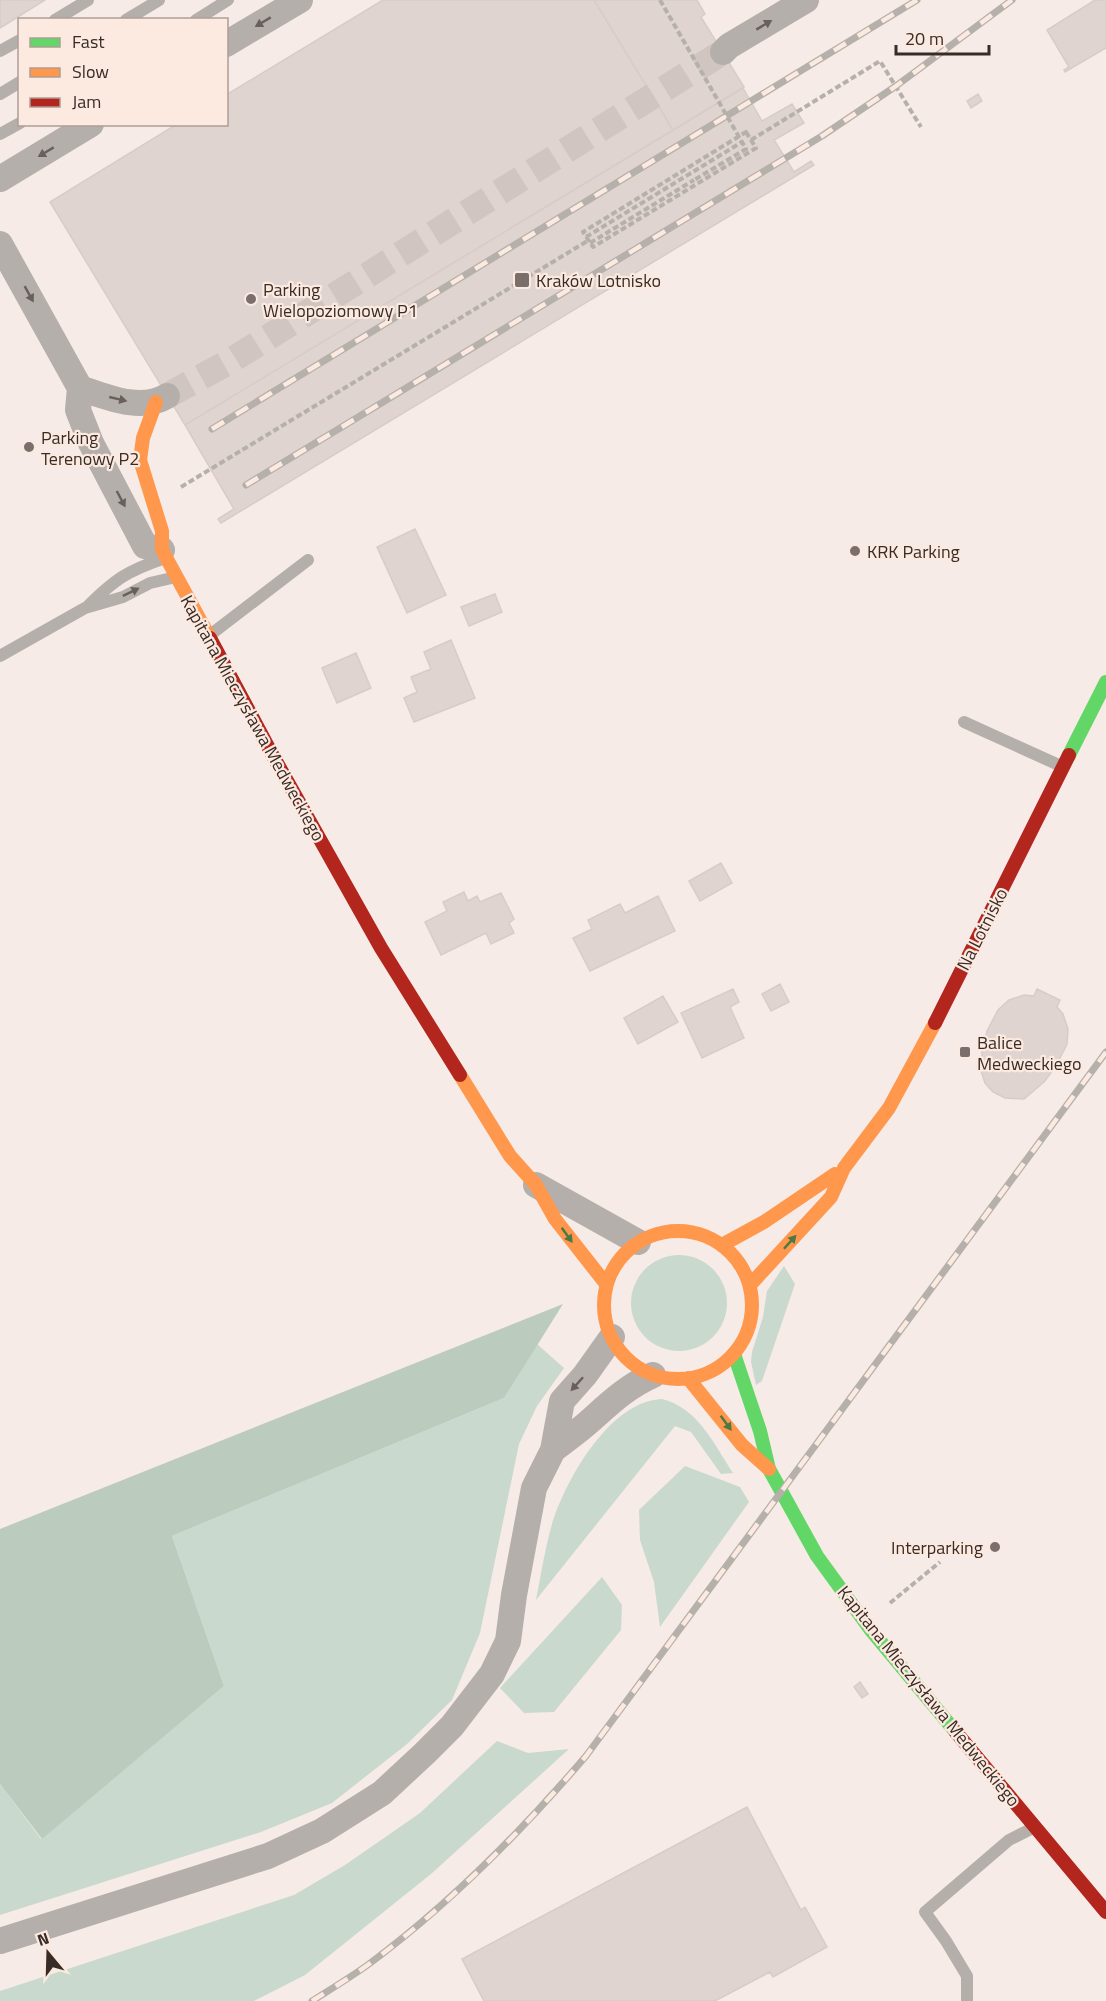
<svg xmlns="http://www.w3.org/2000/svg" width="1106" height="2001" font-family="'Titillium Web',sans-serif">
<rect width="100%" height="100%" fill="#f6ebe6"/>
<path fill="#cad9cd" d="M631 1303a48 48 0 1 1 96 0a48 48 0 1 1-96 0Z
M784,1266L795,1284L762,1381L756,1385L751,1362L752,1352L763,1317L767,1291Z
M537,1344L564,1368L537,1406L519,1444L480,1633L452,1700L407,1744L332,1803L261,1832L0,1915V1784L41,1839L224,1686L172,1536L504,1398Z
M662,1399C698,1408 714,1444 733,1473L721,1474L691,1432L675,1426L536,1600C541,1575 545,1548 552,1524C566,1479 610,1401 662,1399Z
M685,1466L740,1487L749,1502L660,1627L654,1582L640,1540L639,1510Z
M602,1577L622,1605L621,1630L554,1712L524,1713L500,1688Z
M497,1741L528,1753L569,1749L431,1874L305,1975L254,2001H0V1991L294,1895L345,1865L420,1813Z"/>
<path fill="#bbccbf" d="M563,1304L504,1398L172,1536L224,1686L42,1839L0,1784V1529Z"/>
<path fill="#dfd4cf" stroke="#d7ccc7" stroke-width="1.5" d="M0,0H45L0,28Z
M383,0H594L673,130L185,425L50,202L177,124H226V95Z
M594,0H697L705,14L701,17L744,87L673,130Z
M1095,0H1106V48L1065,72L1064,70L1069,67L1047,30Z
M743,88L762,121L792,104L804,123L774,140L794,172L811,161L814,165L221,523L218,519L234,509L185,425Z
M978,94L982,101L971,108L967,101Z
M415,529L446,595L407,613L377,547Z
M495,594L502,612L469,626L461,607Z
M451,640L475,698L414,722L404,698L417,692L411,677L431,669L424,652Z
M356,653L371,688L337,703L322,668Z
M721,863L732,883L700,901L689,881Z
M464,892L468,901L477,896L480,902L501,893L514,919L509,923L514,933L491,944L486,933L441,955L425,922L447,911L443,902Z
M658,896L675,931L590,971L573,938L592,929L588,920L620,904L625,913Z
M780,984L789,1002L771,1011L762,994Z
M733,989L739,1002L730,1007L744,1038L702,1058L681,1013Z
M1037,989L1060,1000L1057,1007L1063,1014L1068,1029L1067,1044L1056,1066L1044,1082L1024,1099L1005,1098L993,1092L985,1083L981,1071L982,1052L987,1031L998,1010L1009,1000L1024,995L1034,996Z
M663,996L678,1022L638,1044L624,1018Z
M860,1682L868,1694L862,1698L854,1687Z
M747,1807L801,1910L805,1907L827,1947L773,1977L770,1972L715,2001H484L462,1959Z"/>
<g fill="none" stroke-linecap="round" stroke-linejoin="round">
<path stroke="#d0c5c0" stroke-width="26" stroke-dasharray="26 13" stroke-linecap="butt" d="M167,396L232,360L723,52"/>
<path stroke="#b6b0ad" stroke-width="4" stroke-dasharray="6 3" stroke-linecap="butt" d="M746,132L756,148L593,247L583,232Z
M751,140L880,61L921,127
M586,237L742,142
M590,243L694,180
M181,487L589,240
M890,1603L940,1562"/>
<path stroke="#b4afaa" stroke-width="12" d="M55,20L88,0
M126,20L159,0
M196,20L228,0
M0,51L20,40
M0,94L20,82
M0,134L20,123
M87,607C115,579 127,571 165,558
M210,635L308,560
M0,656L85,608L123,597L150,583L176,577
M964,722L1061,766
M967,2001V1976L946,1941L925,1912L1009,1840L1035,1827"/>
<path stroke="#b4afaa" stroke-width="26" d="M226,44L300,0
M723,52L729,46L806,0
M0,179L91,124
M0,244L80,388L78,410L91,443L145,546L162,550
M80,388C107,397 141,412 167,396
M536,1185L638,1242
M553,1450C566,1440 579,1431 591,1420C611,1402 628,1386 653,1375
M0,1941L268,1856L322,1831L382,1793L425,1753L452,1726L492,1674L508,1641L514,1595L534,1488L553,1450L562,1401L585,1375L612,1337"/>
<path stroke="#63d668" stroke-width="14" d="M1069,755L1106,682
M734,1354L760,1431L769,1469L817,1556L870,1629L955,1731"/>
<path stroke="#ff974d" stroke-width="14" d="M156,402L143,438L140,460L162,531V550L210,638
M460,1075L510,1156L536,1185L555,1219L606,1284
M604 1305a74 74 0 1 1 148 0a74 74 0 1 1-148 0Z
M722,1245L764,1222L835,1174
M750,1285L831,1197L844,1168L889,1108L935,1023
M688,1378L742,1445L769,1469"/>
<path stroke="#b3261e" stroke-width="14" d="M210,638L272,754L381,948L460,1075
M935,1023L1069,755
M955,1731L1106,1912"/>
<defs>
<path id="rail" d="M212,429L917,0
M246,485L822,136L896,86L1012,0
M312,2001C331,1989 351,1977 369,1964C450,1904 521,1832 586,1756L1106,1052"/>
</defs>
<use href="#rail" stroke="#b6b0ab" stroke-width="7"/>
<use href="#rail" stroke="#fce9e0" stroke-width="4.5" stroke-dasharray="14" stroke-linecap="butt"/>
<path stroke="#b6b0ad" stroke-width="4" stroke-dasharray="6 3" stroke-linecap="butt" d="M660,0L746,149L694,180"/>
</g>
<defs><path id="oneway-solid" d="M-6-.8H1V-3.2L6.5 0L1 3.2V.8H-6Z" transform="scale(1.5)"/></defs>
<g fill="#6a605b">
<use href="#oneway-solid" transform="translate(263 22) rotate(149)"/>
<use href="#oneway-solid" transform="translate(764 25) rotate(-31)"/>
<use href="#oneway-solid" transform="translate(46 152) rotate(149)"/>
<use href="#oneway-solid" transform="translate(29 294) rotate(61)"/>
<use href="#oneway-solid" transform="translate(118 399) rotate(13)"/>
<use href="#oneway-solid" transform="translate(121 499) rotate(62)"/>
<use href="#oneway-solid" transform="translate(131 592) rotate(-26)"/>
<use href="#oneway-solid" transform="translate(577 1384) rotate(132)"/>
</g>
<g fill="#4b7844">
<use href="#oneway-solid" transform="translate(567 1235) rotate(54)"/>
<use href="#oneway-solid" transform="translate(790 1242) rotate(-48)"/>
<use href="#oneway-solid" transform="translate(726 1423) rotate(54)"/>
</g>
<g fill="#7a6f6a" stroke="#fce9e0" stroke-width="2">
<rect x="514" y="272" width="16" height="16" rx="3"/>
<circle cx="251" cy="299" r="6"/>
<circle cx="29" cy="447" r="6"/>
<circle cx="855" cy="551" r="6"/>
<rect x="959" y="1046" width="12" height="12" rx="3"/>
<circle cx="995" cy="1547" r="6"/>
</g>
<g text-anchor="middle" dominant-baseline="central" stroke-width="4.5" stroke-linejoin="round" paint-order="stroke">
<g font-size="18" fill="#382c27" stroke="#fce9e0" text-anchor="start">
<text x="536" y="280">Kraków Lotnisko</text>
<text x="263" y="289">Parking<tspan x="263" dy="21">Wielopoziomowy P1</tspan></text>
<text x="41" y="437">Parking<tspan x="41" dy="21">Terenowy P2</tspan></text>
<text x="867" y="551">KRK Parking</text>
<text x="977" y="1042">Balice<tspan x="977" dy="21">Medweckiego</tspan></text>
<text x="983" y="1547" text-anchor="end">Interparking</text>
</g>
<g font-size="18" fill="#382c27" stroke="#fce9e0">
<text transform="translate(253 718) rotate(61)">Kapitana Mieczysława Medweckiego</text>
<text transform="translate(982 929) rotate(-63)">Na Lotnisko</text>
<text transform="translate(929 1696) rotate(51)">Kapitana Mieczysława Medweckiego</text>
</g>
</g>
<rect x="18" y="18" width="210" height="108" fill="#fce9e0" stroke="#ae9d96" stroke-width="1.5"/>
<rect x="30" y="38" width="30" height="9" fill="#63d668" stroke="#ae9d96" stroke-width="1.5"/>
<text x="72" y="48" font-size="18" fill="#382c27">Fast</text>
<rect x="30" y="68" width="30" height="9" fill="#ff974d" stroke="#ae9d96" stroke-width="1.5"/>
<text x="72" y="78" font-size="18" fill="#382c27">Slow</text>
<rect x="30" y="98" width="30" height="9" fill="#b3261e" stroke="#ae9d96" stroke-width="1.5"/>
<text x="72" y="108" font-size="18" fill="#382c27">Jam</text>
<g transform="translate(48 1953) rotate(341)" stroke="#fce9e0" stroke-width="4.5" paint-order="stroke">
<path d="M0-4.5L10 22L0 15L-10 22Z" fill="#382c27"/>
<text y="-9" font-size="16" font-weight="bold" text-anchor="middle" fill="#382c27">N</text>
</g>
<path d="M896 45v9h93v-9" fill="none" stroke="#382c27" stroke-width="3"/>
<text x="905" y="45" font-size="18" fill="#382c27" stroke="#fce9e0" stroke-width="4.5" paint-order="stroke">20 m</text>
</svg>
